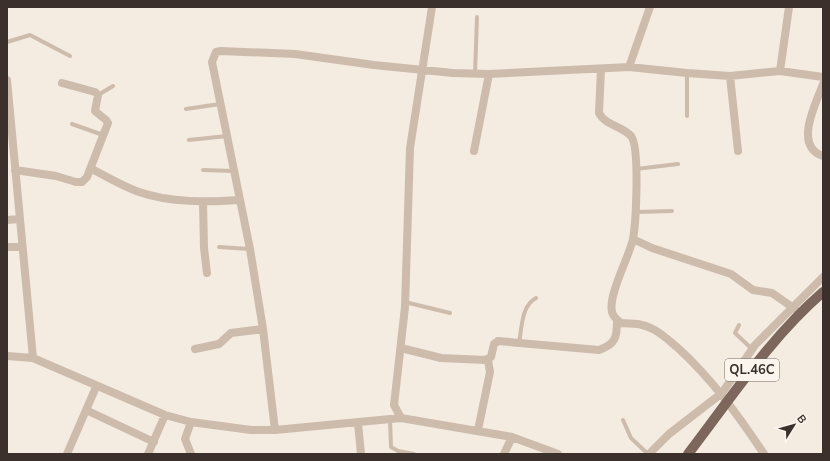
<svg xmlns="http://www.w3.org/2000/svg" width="830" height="461" font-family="'Nunito Sans',sans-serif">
<rect width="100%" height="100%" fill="#f4ebe1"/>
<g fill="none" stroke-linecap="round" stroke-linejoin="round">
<path stroke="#cdbbac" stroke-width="4" d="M7,42L30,35L70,56
M475,74L477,17
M98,95L113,86
M186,109L220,104
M687,116V73
M72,124L103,135
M189,140L227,136
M636,169L678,164
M203,170L233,171
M636,212L672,211
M219,247L250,249
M405,302L450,313
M739,325L735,333L752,349
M519,343C522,328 521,306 536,298
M390,419L391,447L398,451L414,454
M623,420L631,438L648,454"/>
<path stroke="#cdbbac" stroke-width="8" d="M629,67L650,7
M601,69L599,113C605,125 622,126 631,136C640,147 636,222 633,239C629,257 608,295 612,312C613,317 617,320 621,323C628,324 636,323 642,325C656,328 667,339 678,348C712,379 738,415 764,454
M780,71L789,7
M730,76L738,151
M7,80L33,358L165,415L191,422L251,430H275L401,418L512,437L558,454
M823,84C816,104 793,146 823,156
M474,151L489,74
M92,169C107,177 122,186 139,192C171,203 207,202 240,200
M15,170L56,176L76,182H82L87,177L108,123L106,120L95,111L98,95L95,92L62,83
M203,202L204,248L207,273
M7,220L19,219
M633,239L652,248L731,274L753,290L772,293L795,309
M7,247H22
M401,348L441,358L485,360L491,357L494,344L498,341L599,350C616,344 617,337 617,320
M195,349L219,344L231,333L263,329
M7,356L33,358
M86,410L154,442
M401,418L394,405L405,307L410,148L432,7
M191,422L185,439L191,454
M358,423L361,454
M275,430L263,329L250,249L212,62L216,52L221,51L295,54L374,65L453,73L489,74L629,67L687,73L730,76L780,71L823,77
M478,430L490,372L488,360
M67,454L96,387
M148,454L165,415
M504,454L512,437
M649,454L669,434L722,393L755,345L823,277"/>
<path stroke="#7d675c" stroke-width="10" d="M688,454C731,398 770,338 823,292"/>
</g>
<g text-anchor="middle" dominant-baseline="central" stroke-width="3" stroke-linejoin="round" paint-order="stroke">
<rect fill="#fbf5ee" stroke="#756b66" stroke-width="1" x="725" y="359" width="54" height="22" rx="3"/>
<g font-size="13" font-weight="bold" fill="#3b302b">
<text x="752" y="370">QL.46C</text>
</g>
</g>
<rect width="830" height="461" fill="none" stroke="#3b302b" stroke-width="16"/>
<g transform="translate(794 425) rotate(53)" stroke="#fbf5ee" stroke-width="3" paint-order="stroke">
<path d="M0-3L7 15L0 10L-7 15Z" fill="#3b302b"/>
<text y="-6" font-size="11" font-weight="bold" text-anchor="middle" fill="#3b302b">B</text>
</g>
</svg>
